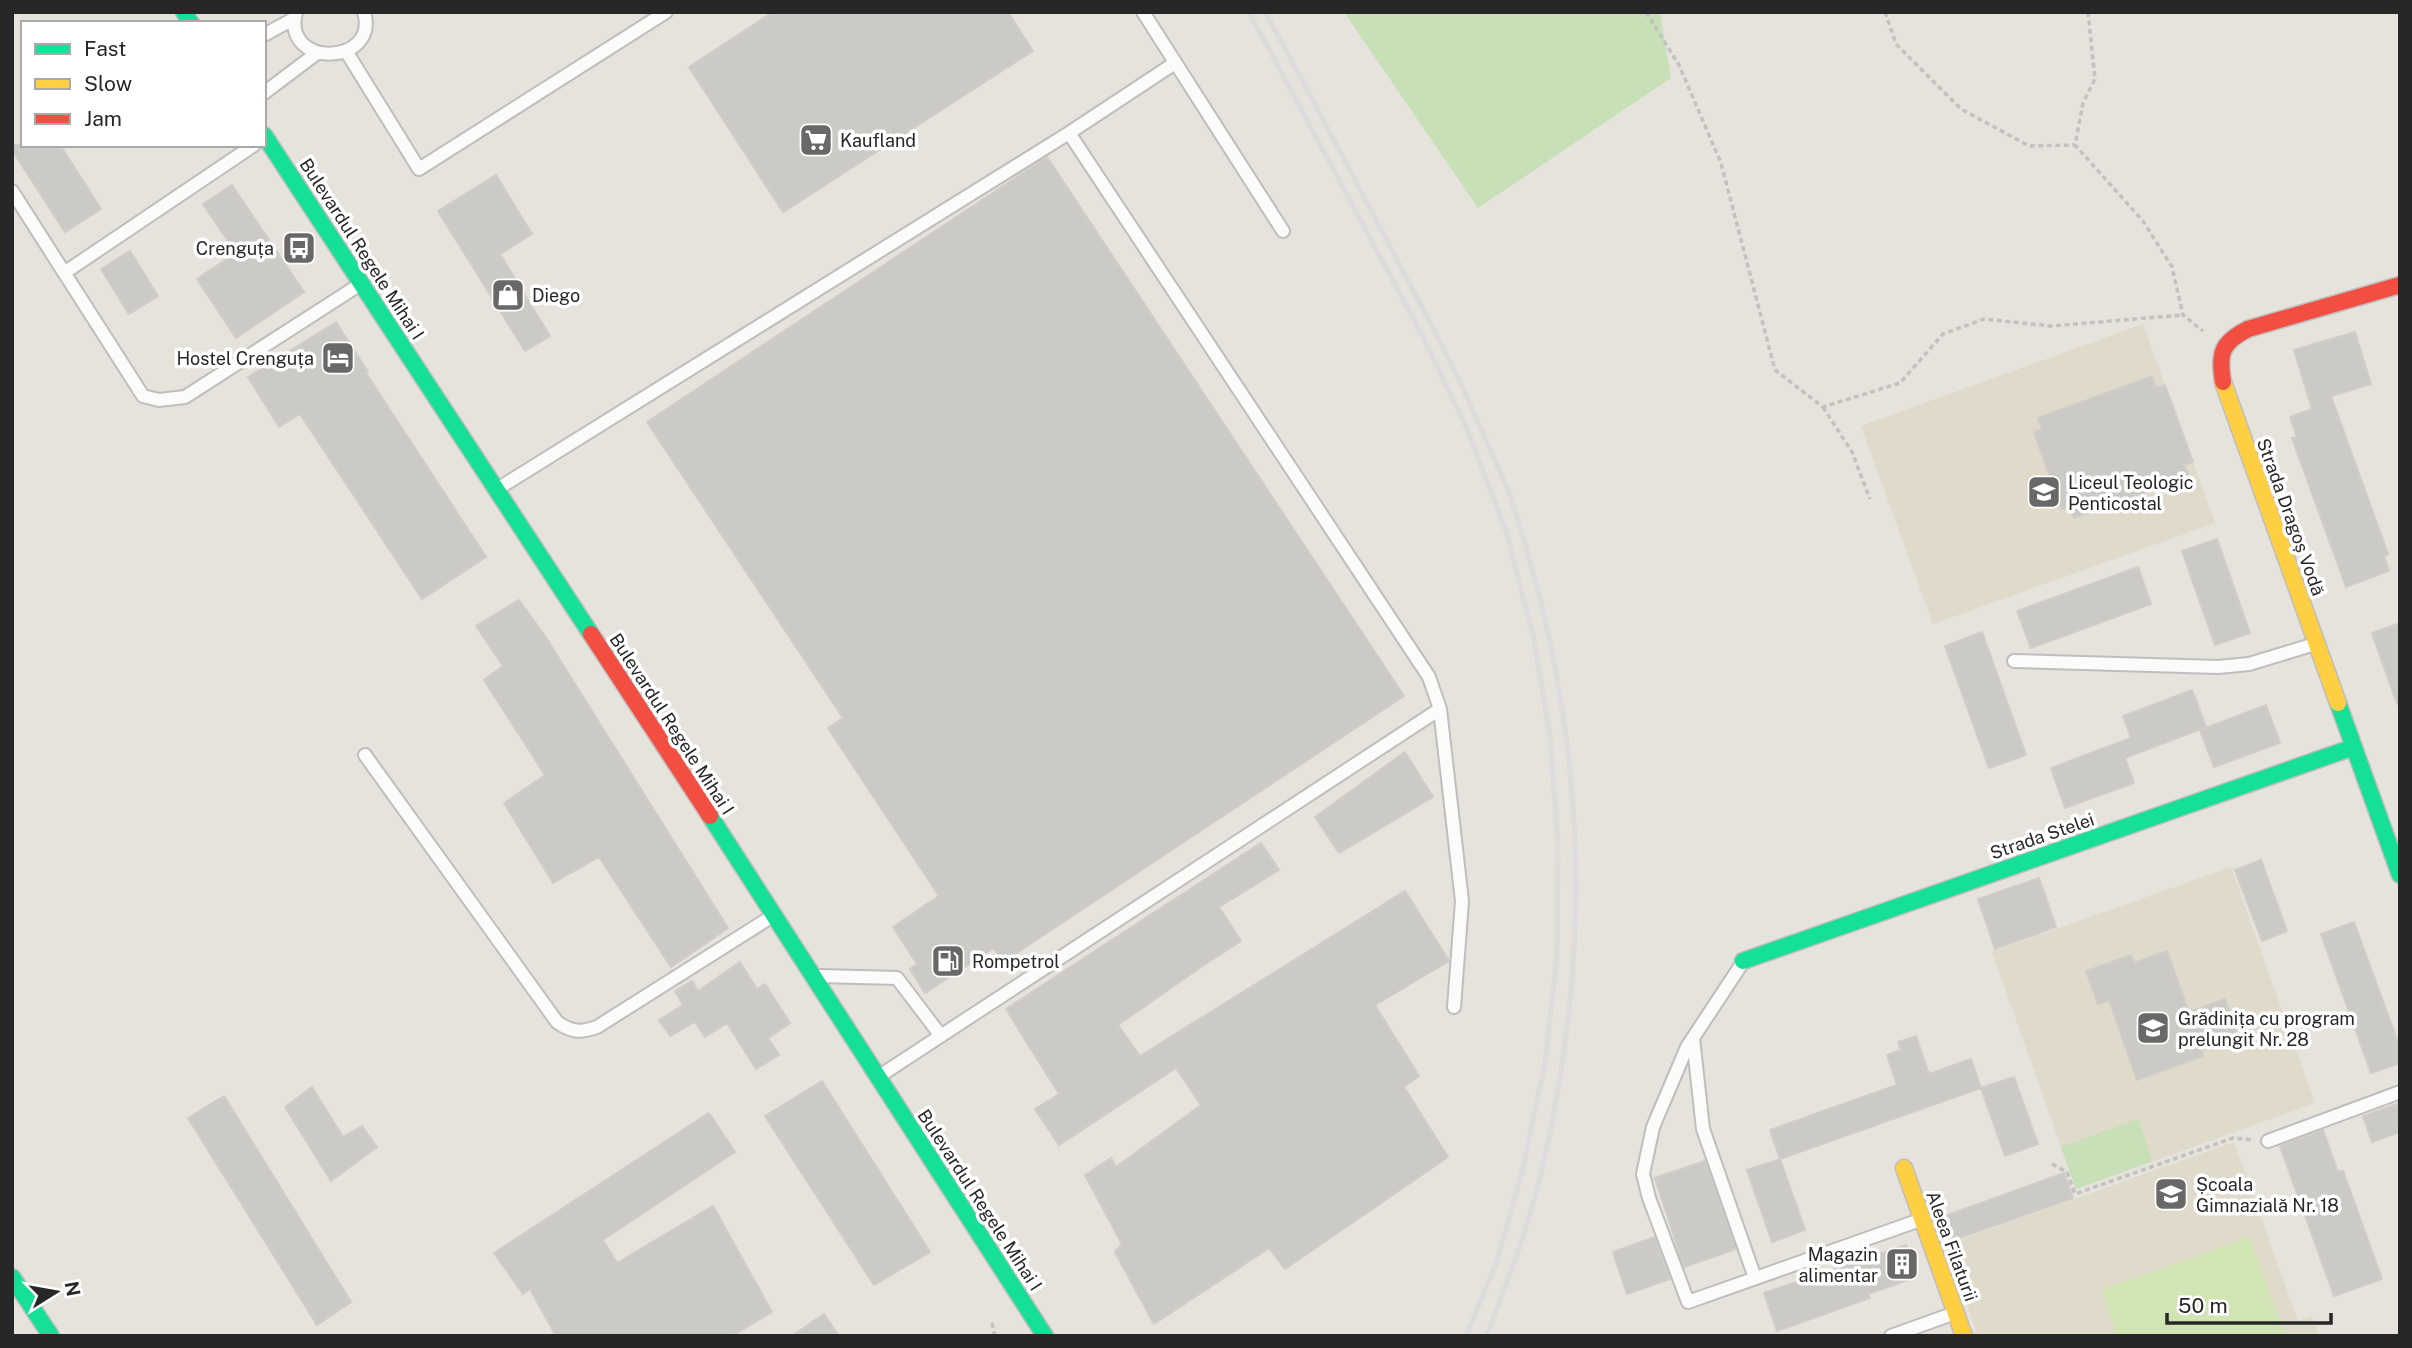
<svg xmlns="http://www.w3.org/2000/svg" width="2412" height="1348" font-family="'Public Sans',sans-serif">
<rect width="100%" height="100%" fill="#e6e2dc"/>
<path fill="#e0dacb" d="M2143,324L2215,523L1933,624L1861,426Z
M2231,867L2315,1103L2076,1189L1992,952Z
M2234,1142L2298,1321L2312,1316L2319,1336H1978L1946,1245Z"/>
<path fill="#c7e0b7" d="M1344,12H1660L1671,78L1478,208Z
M2138,1119L2153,1161L2076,1189L2061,1147Z"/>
<path fill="#d1e4b4" d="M2250,1237L2285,1336H2117L2101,1290Z"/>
<path fill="#cccac6" stroke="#d0cdc9" stroke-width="2" d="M773,12H1008L1033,51L783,212L689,67Z
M12,145H60L101,209L65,232L12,150Z
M1047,157L1404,696L1003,962L994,948L925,993L910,969L917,964L893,927L939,896L828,728L843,718L647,422Z
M496,175L532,234L500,254L550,336L525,351L438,211Z
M232,185L304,292L236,338L197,279L236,253L203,204Z
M130,251L158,296L129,314L101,269Z
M336,322L368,372L366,373L486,557L422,599L300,414L279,427L248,377Z
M2355,332L2371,384L2331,396L2388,554L2384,556L2389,571L2346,587L2292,438L2297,437L2290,417L2312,409L2294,350Z
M2152,376L2156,388L2165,385L2193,462L2184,465L2189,476L2074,518L2070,506L2061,509L2034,432L2042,429L2038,418Z
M2217,539L2250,633L2215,645L2182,551Z
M2138,567L2151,604L2031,648L2017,611Z
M519,600L545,636L728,928L671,967L599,857L553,883L504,803L545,775L484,680L503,666L476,626Z
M2400,623V704H2397L2372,633Z
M1982,632L2026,755L1989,768L1945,646Z
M2192,690L2206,727L2125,758L2134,783L2065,808L2051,768L2131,738L2123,716Z
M2266,705L2280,743L2214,767L2200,730Z
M1405,752L1433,797L1339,853L1315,817Z
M1261,843L1279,870L1219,907L1241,941L1201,967L1118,1025L1140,1056L1405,891L1449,961L1375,1005L1419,1076L1404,1087L1448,1157L1285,1269L1269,1248L1154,1324L1115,1252L1122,1244L1085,1175L1111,1158L1116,1167L1201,1105L1176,1068L1059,1145L1035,1109L1059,1094L1006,1009Z
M2261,860L2287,931L2262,941L2235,870Z
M2039,878L2056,927L1995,949L1978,899Z
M2354,922L2400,1048V1063L2371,1073L2321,934Z
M2167,951L2189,1012L2225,999L2236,1032L2200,1045L2203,1056L2137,1080L2109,1000L2098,1004L2086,971L2131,955L2134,963Z
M740,962L757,989L765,984L790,1023L768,1038L779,1055L756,1069L727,1023L705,1037L695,1022L670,1036L659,1020L683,1005L675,991L692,981L698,991Z
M1916,1036L1929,1074L1971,1059L1981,1088L1780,1159L1770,1130L1897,1085L1887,1055L1901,1050L1898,1042Z
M2014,1077L2038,1144L2005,1156L1981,1088Z
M822,1081L930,1252L874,1285L765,1116Z
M312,1087L343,1137L362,1126L377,1147L331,1181L285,1107Z
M224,1096L351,1302L317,1325L188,1118Z
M2400,1103V1132L2372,1142L2363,1116Z
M709,1113L735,1152L603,1240L617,1263L713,1206L772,1312L732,1336H556L530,1289L523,1294L494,1253Z
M2323,1130L2338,1172L2343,1171L2382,1279L2334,1296L2280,1146Z
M1780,1159L1805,1230L1772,1242L1747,1170Z
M1705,1161L1736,1249L1684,1267L1655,1178Z
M2064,1173L2073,1198L1951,1241L1942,1217Z
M1654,1237L1670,1279L1627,1294L1613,1252Z
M1906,1245L1917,1277L1868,1294L1870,1298L1777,1331L1764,1293Z
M824,1314L839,1336H792Z"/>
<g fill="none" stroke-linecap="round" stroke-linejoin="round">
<defs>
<path id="lane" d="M296,12C281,69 380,66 364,12
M1143,12L1283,231
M264,35L295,18
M346,51L419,169L666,12
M264,93L317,53
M12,191L143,396L159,400L185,397L359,285
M64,273L254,145
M499,488L1069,133L1175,63
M2014,661L2218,667L2249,664L2315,644
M1440,709L1462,901L1454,1007
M365,755L557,1022C571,1032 580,1033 597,1027L771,917
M1743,962L1687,1047L1653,1127L1643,1174L1649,1198L1688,1302L1920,1220
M820,976L897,978L941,1036
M1693,1038L1703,1129L1755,1278
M881,1075L1440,709L1429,677L1069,133
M2268,1141L2400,1092
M1891,1336L1955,1313"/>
<path id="fast" d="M184,12L191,23
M264,135L591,634
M2338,703L2400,875
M710,816L1045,1336
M1743,961L2354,747
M12,1277L51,1336"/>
<path id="slow" d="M2223,382L2338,703
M1904,1168L1964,1336"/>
<path id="jam" d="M2223,382C2218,353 2222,342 2248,329L2400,285
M591,634L710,816"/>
</defs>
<use href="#lane" stroke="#bfbebe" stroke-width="16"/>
<use href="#fast" stroke="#bfbebe" stroke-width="19"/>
<use href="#slow" stroke="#bfbebe" stroke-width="19"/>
<use href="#jam" stroke="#bfbebe" stroke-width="19"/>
<path stroke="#c2c2c1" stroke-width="3.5" stroke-dasharray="5 3.5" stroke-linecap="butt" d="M1646,12L1679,65L1721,163L1775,370L1823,407L1900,383L1943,334L1984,319L2051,326L2183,315
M1885,12L1896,44L1961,109L2029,146L2075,145
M2088,12L2095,79L2083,103L2075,145L2143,221L2172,267L2183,315L2203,331
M1823,407L1852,452L1870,499
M2052,1164L2067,1172L2075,1194L2233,1138L2254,1140
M992,1323L995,1336"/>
<use href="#lane" stroke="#fbfbfa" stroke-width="12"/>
<use href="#fast" stroke="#16e098" stroke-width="16"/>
<use href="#slow" stroke="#ffcf43" stroke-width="16"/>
<use href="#jam" stroke="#f24e42" stroke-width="16"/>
<path stroke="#dcdcdd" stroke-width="5" d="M1249,12L1422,335L1467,429L1506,531L1533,635L1550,737L1558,842L1557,957L1545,1063L1523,1168L1497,1261L1466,1336
M1265,12C1313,99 1358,186 1404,273C1433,328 1461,381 1485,438C1493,457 1503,476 1510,496C1585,720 1596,939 1542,1169C1529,1226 1508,1281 1486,1336"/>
</g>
<defs>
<symbol id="supermarket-square" viewBox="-11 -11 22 22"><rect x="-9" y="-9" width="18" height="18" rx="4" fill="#6a6866" stroke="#fff"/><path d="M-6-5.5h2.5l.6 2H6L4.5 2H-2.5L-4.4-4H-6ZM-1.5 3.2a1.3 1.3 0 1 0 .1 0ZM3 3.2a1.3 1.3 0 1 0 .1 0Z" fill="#fff"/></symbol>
<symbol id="bus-square" viewBox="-11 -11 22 22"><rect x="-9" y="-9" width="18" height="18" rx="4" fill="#6a6866" stroke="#fff"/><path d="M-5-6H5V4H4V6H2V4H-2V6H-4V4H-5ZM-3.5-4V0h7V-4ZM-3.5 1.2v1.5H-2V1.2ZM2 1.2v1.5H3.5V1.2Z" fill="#fff"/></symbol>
<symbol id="shop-square" viewBox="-11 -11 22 22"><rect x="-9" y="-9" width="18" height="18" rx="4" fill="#6a6866" stroke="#fff"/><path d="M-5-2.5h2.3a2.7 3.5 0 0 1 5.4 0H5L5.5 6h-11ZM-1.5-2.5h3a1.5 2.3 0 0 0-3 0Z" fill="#fff"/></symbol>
<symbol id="hotel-square" viewBox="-11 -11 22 22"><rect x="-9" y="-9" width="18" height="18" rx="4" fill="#6a6866" stroke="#fff"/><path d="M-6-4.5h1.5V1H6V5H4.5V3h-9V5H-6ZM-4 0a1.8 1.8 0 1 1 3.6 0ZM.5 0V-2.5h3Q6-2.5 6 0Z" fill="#fff"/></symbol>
<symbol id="school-square" viewBox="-11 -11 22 22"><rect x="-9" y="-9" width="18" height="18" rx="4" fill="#6a6866" stroke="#fff"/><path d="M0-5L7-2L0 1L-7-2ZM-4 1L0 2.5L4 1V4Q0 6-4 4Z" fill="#fff"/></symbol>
<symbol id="fuel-square" viewBox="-11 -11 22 22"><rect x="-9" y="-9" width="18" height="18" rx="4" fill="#6a6866" stroke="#fff"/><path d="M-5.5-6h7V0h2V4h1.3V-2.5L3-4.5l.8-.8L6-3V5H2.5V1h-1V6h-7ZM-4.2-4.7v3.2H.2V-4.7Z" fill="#fff"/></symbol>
<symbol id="building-square" viewBox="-11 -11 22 22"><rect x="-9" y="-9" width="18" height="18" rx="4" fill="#6a6866" stroke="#fff"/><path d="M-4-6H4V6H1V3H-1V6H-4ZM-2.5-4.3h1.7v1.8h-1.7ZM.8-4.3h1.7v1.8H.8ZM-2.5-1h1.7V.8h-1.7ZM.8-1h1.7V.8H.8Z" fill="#fff"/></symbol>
</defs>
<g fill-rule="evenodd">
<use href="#supermarket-square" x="797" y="121" width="38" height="38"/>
<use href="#bus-square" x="280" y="229" width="38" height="38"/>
<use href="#shop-square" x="489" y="276" width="38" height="38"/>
<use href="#hotel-square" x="319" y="339" width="38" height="38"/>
<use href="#school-square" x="2025" y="473" width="38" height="38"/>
<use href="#fuel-square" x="929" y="942" width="38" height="38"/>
<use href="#school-square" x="2134" y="1009" width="38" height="38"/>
<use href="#school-square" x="2152" y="1175" width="38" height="38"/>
<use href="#building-square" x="1883" y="1245" width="38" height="38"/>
</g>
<g text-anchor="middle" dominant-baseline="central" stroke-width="7" stroke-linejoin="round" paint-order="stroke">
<g font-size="18" fill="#272727" stroke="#fff" text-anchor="start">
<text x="840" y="140">Kaufland</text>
<text x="274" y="248" text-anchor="end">Crenguța</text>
<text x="532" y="295">Diego</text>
<text x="314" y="358" text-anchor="end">Hostel Crenguța</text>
<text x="2068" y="482">Liceul Teologic<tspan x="2068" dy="21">Penticostal</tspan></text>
<text x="972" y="961">Rompetrol</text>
<text x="2178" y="1018">Grădinița cu program<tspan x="2178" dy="21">prelungit Nr. 28</tspan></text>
<text x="2196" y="1184">Școala<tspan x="2196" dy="21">Gimnazială Nr. 18</tspan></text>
<text x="1878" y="1254" text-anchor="end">Magazin<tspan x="1878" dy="21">alimentar</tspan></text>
</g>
<g font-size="18" fill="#272727" stroke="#fff">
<text transform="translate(362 249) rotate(57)">Bulevardul Regele Mihai I</text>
<text transform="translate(2291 517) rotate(70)">Strada Dragoș Vodă</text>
<text transform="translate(672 724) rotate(57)">Bulevardul Regele Mihai I</text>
<text transform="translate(2042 836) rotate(-19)">Strada Stelei</text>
<text transform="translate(980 1200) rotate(57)">Bulevardul Regele Mihai I</text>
<text transform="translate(1952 1246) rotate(70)">Aleea Filaturii</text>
</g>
</g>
<rect width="2412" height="1348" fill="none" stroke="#272727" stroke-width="28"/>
<rect x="21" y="21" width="245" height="126" fill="#ffffff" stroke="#a9a9a9" stroke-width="2"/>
<rect x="35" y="44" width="35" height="10" fill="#16e098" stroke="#a9a9a9" stroke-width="2"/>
<text x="84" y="56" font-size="21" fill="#272727">Fast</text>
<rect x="35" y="79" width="35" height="10" fill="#ffcf43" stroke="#a9a9a9" stroke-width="2"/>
<text x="84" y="91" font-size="21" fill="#272727">Slow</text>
<rect x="35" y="114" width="35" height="10" fill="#f24e42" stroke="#a9a9a9" stroke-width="2"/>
<text x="84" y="126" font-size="21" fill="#272727">Jam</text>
<g transform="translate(56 1292) rotate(79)" stroke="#ffffff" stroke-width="5" paint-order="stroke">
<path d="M0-5L12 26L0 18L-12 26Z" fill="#272727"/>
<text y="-10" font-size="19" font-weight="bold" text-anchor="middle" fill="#272727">N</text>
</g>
<path d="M2167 1313v10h164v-10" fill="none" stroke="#272727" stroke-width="3.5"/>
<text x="2178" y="1313" font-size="21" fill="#272727" stroke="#ffffff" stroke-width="5" paint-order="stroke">50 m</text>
</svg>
